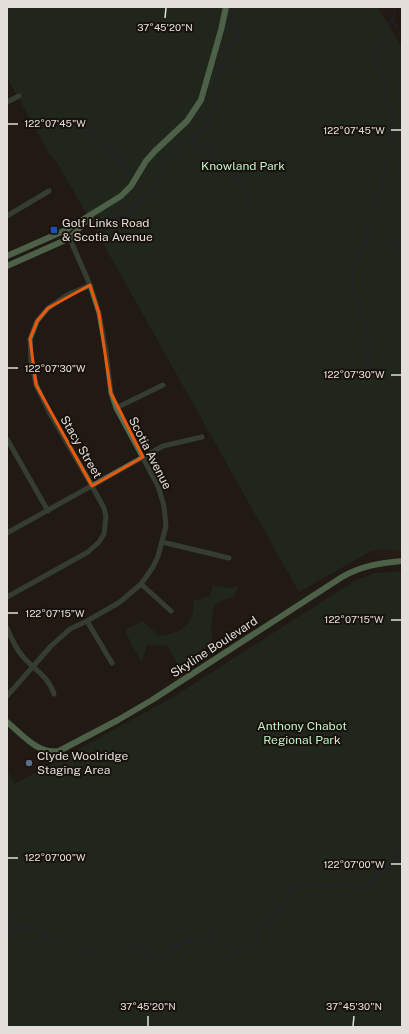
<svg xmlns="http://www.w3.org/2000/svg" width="409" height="1034" font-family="'Public Sans',sans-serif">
<rect width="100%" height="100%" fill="#211a14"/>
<path fill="#2f1e17" d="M402,528V557L378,559L373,544Z"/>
<path fill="#233526" d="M7,7H377L402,47V551L384,549L369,552L299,592L77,197L58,164L50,155L7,77Z
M402,571V1027H7V771L15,784L175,696L356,580L376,573Z
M213,585L231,588L239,586L233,597L221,601L214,606L211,625L212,640L210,645L178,665L168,646L147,645L142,661L133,648L125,630L143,621L159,636C180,634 196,624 193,601L210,596Z"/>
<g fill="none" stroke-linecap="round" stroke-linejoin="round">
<path stroke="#1c2e43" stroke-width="1.5" d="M392,21L398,27
M91,129L92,133L95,134C96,140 100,143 105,145C108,149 112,150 115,154C119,158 122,162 126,167V170L132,172
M194,140C198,146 199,144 204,147C206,148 222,167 224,169H229L243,184L249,203
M391,154C389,145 397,132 392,125C397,117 390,113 390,105L386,101C387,96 386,92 386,87L384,83V77L378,71L377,57L374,52L385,38L387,24L392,21L395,7
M391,154L402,162
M99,225L112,219L123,216L157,185L162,173L165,160L177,150L179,145L182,142L190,144L209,121L208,114L214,103V86L220,66L228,65L226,55L230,45L235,43L238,34L233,27L232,15L234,13V7
M389,237L402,249
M368,369V340L363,319L353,295L352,269C359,263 360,258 358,250L365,242L363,235L370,223L373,212L376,210V199L379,194L387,161L391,154
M7,930L10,927L19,929L25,926H29L41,935L46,936L48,939C58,940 65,938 74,938L77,940V945L83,953C94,952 100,948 109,941H115L124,948C138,942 141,945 147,958L159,959L172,948L191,938L207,940L213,936H216L218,939L217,947L219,956L225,958L231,956L240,950L250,946L256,939L258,926H266L285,905L292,887C304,880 314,886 326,885C329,885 332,883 335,883C346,882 356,887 366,886C371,879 378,876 383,869C388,863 393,857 398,851H402"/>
<path stroke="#4f6952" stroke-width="5" d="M7,102L19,96
M7,216L49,191
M116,408L163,385
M7,439L48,511
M7,533L163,446L202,437
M162,542L229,558
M141,584L171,611
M7,597L88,552L99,542L104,534L106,517L104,508L92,486L49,412L36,385L31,362L30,339L37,321L48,308L67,295L90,285
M87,621L112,663
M7,628C11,638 16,649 24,658C35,670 49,677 54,694
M7,696L51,646L70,629L87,621L120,602L141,584L153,567L158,556L166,526L164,506L158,486L116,408L111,393L106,352L99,313L90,285L66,230"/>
<path stroke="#81b988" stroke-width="6" d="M7,256L66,230L121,196L131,186L146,161L155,151L187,121L201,100L221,30L226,7
M7,266L70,238L90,217
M7,722C22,734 38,755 59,751L118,720L152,700L342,577C361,566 380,563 402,561"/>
</g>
<path d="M0 0H409V1034H0ZM90,285L99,313L111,393L143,457L92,486L36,385L30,339L37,321L48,308Z" fill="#211a14" fill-opacity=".55" fill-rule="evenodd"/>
<path fill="none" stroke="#e8590c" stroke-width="3" stroke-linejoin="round" d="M90,285L99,313L111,393L143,457L92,486L36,385L30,339L37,321L48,308Z"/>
<path fill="none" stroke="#e3deda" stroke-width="1.5" d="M165,18L166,8M8,124H18M391,130H401M8,368H18M391,375H401M8,613H18M391,620H401M8,858H18M391,864H401M148,1026V1016M353,1026L354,1016"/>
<rect fill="#1a4fb4" stroke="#18110c" stroke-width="1.5" x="50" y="226" width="8" height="8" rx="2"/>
<circle fill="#5c6f8a" stroke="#18110c" stroke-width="1.5" cx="29" cy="763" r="4"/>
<g text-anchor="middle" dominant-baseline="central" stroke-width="4" stroke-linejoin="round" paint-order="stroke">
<g font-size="12" fill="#bff1c7" stroke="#18110c">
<text x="243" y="166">Knowland Park</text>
<text x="302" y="726">Anthony Chabot<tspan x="302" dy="14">Regional Park</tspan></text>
</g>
<g font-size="12" fill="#e3deda" stroke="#18110c" text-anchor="start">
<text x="62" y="223">Golf Links Road<tspan x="62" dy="14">&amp; Scotia Avenue</tspan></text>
<text x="37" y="756">Clyde Woolridge<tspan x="37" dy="14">Staging Area</tspan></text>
</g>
<g font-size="12" fill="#e3deda" stroke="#18110c">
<text transform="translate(81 447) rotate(60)">Stacy Street</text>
<text transform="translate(150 453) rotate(63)">Scotia Avenue</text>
<text transform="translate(214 647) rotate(-33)">Skyline Boulevard</text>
</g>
</g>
<g font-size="10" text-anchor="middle" fill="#e3deda" stroke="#18110c" stroke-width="4" stroke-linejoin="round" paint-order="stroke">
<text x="165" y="31">37°45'20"N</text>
<text x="55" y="127">122°07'45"W</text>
<text x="354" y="134">122°07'45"W</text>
<text x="55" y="372">122°07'30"W</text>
<text x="354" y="378">122°07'30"W</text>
<text x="55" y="617">122°07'15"W</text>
<text x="354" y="623">122°07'15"W</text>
<text x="55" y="861">122°07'00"W</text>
<text x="354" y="868">122°07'00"W</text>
<text x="148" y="1010">37°45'20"N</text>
<text x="354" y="1010">37°45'30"N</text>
</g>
<rect width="409" height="1034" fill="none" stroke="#e3deda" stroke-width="16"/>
</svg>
